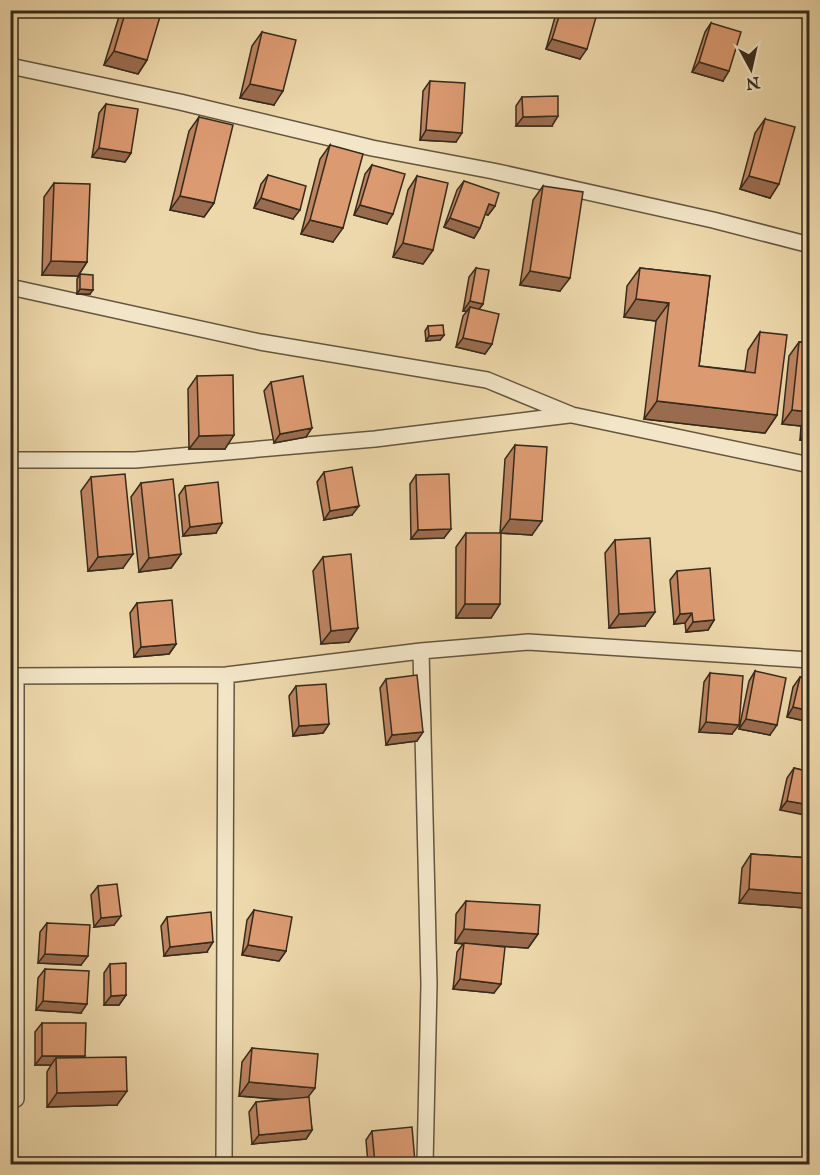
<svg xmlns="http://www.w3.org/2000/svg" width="820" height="1175" font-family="'IM FELL English',serif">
<rect width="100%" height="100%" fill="#edd8ab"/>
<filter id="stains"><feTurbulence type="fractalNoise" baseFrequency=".00333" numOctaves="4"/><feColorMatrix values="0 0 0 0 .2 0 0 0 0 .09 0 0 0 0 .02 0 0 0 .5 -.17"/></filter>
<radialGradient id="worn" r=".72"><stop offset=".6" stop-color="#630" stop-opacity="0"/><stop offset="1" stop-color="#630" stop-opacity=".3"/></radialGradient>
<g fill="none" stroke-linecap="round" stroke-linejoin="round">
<defs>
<path id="street" d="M803,10L810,12
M10,66L180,102L372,148L493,171L713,220L810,245
M10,287L260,342L487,380L572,415L810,465
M10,460H135L375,439L569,415
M421,651L429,984L425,1164
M10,676L226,675L421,651L528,642L810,660
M16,1099V676
M224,1164L226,675"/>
</defs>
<use href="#street" stroke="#64563f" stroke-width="18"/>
<use href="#street" stroke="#f3e6c8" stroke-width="15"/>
</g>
<path fill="#bd8461" stroke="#362a1b" stroke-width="1.5" d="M121,10H126L147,60L138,74L104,65Z
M557,10H598L580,59L546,49Z
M711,23L723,81L692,72L705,32Z
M262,32L274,105L240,98L252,46Z
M430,81L456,142L420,140L423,91Z
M522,97L552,126H516V106Z
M106,104L131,153L125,162L92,157L99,113Z
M199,117L214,203L204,217L170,210L189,131Z
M765,119L770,198L740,189L755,133Z
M330,145L333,242L301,234L320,159Z
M372,165L387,224L354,215L365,174Z
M268,175L293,219L254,208L261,184Z
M417,176L433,250L423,264L393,257L408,190Z
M464,181L495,206L488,215L485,214L480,228L474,238L444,227L457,190Z
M54,183L87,262L78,276L42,275L44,197Z
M543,186L560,291L520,285L533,200Z
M476,268L483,304L479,309L492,344L485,354L456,347L463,316L467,311H463L469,277Z
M640,268L710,276L699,366L745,371L748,350L760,332L777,415L765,433L644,419L656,321L624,317L627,286Z
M80,274L90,294H77V279Z
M428,326L444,335L440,340L426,341L425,331Z
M799,342L810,343V441L800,440L801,426L782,424L789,356Z
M197,376L225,449H189L188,389Z
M271,382L306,437L274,443L264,391Z
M515,445L532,535L500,533L505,459Z
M324,472L352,515L324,520L317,482Z
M416,475L444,538L411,539L410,484Z
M91,477L123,568L88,571L81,491Z
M141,483L181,554L171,568L139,572L131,497Z
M185,486L216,533L183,536L179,495Z
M466,533L500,604L491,618H456V547Z
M615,540L645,626L609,628L605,553Z
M323,557L358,628L349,642L321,644L313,571Z
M677,571L714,620L708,630L686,632L685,623L674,624L670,580Z
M137,603L176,644L169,654L134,657L130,613Z
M755,671L770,735L739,729L749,681Z
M710,673L732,734L699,732L704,682Z
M800,677L810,679V722L787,717L793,687Z
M386,679L417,741L386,745L380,688Z
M296,686L329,724L323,733L293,736L289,696Z
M794,768L810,772L780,810L787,778Z
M751,854L810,858V901L805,908L739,903L742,868Z
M98,886L114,925L94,927L91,895Z
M466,901L538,934L528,948L483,945L494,993L453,989L457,952L463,944L455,943L456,914Z
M254,910L286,951L279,961L242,955L247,920Z
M167,917L207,952L164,956L161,926Z
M47,923L81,965L38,963L40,932Z
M110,964L126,995L119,1005H104V973Z
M45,969L81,1013L36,1010L38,978Z
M42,1023L84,1058L117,1105L47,1107V1072L51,1065H35V1032Z
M252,1048L308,1097L312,1130L306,1139L252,1144L249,1112L256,1102L283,1100L239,1096L242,1062Z
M372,1131L415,1162L413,1164H368L366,1140Z"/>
<path fill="#9a6c4f" stroke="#362a1b" stroke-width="1.5" d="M552,39L587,49L580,59L546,49Z
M114,51L147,60L138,74L104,65Z
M699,62L729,71L723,81L692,72Z
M250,84L283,91L274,105L240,98Z
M558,116L552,126H516L523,117Z
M426,130L462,133L456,142L420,140Z
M99,148L131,153L125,162L92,157Z
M749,176L779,184L770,198L740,189Z
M180,196L214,203L204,217L170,210Z
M261,198L300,210L293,219L254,208Z
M489,204L495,206L488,215L483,213Z
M360,205L393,214L387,224L354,215Z
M450,218L480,228L474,238L444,227Z
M310,220L343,228L333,242L301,234Z
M403,243L433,250L423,264L393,257Z
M51,261L87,262L78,276L42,275Z
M530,271L570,278L560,291L520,285Z
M80,289L93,290L90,294H77Z
M636,299L669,303L656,321L624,317Z
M470,301L483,304L476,313L470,307L467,311H463Z
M444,335L440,340L426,341L429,336Z
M463,338L492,344L485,354L456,347Z
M657,401L777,415L765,433L644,419Z
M792,410L810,412V414L801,426L782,424Z
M810,426V441L800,440Z
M312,428L306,437L274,443L280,434Z
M234,435L225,449H189L199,436Z
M359,506L352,515L324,520L330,511Z
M510,519L542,521L532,535L500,533Z
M222,523L216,533L183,536L190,527Z
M451,529L444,538L411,539L418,530Z
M133,554L123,568L88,571L98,557Z
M181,554L171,568L139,572L149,558Z
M465,604H500L491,618H456Z
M655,612L645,626L609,628L619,614Z
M692,613L685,623L674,624L680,614Z
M714,620L708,630L686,632L693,622Z
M358,628L349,642L321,644L331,631Z
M176,644L169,654L134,657L141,647Z
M793,707L810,711V722L787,717Z
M746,719L777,725L770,735L739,729Z
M706,722L739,725L732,734L699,732Z
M329,724L323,733L293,736L299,726Z
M423,732L417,741L386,745L392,735Z
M787,801L810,805V816L780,810Z
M749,889L810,894V901L805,908L739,903Z
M121,916L114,925L94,927L101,918Z
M464,929L538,934L528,948L455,943Z
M213,942L207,952L164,956L170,947Z
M248,945L286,951L279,961L242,955Z
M45,954L88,956L81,965L38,963Z
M460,979L501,984L494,993L453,989Z
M126,995L119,1005H104L111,996Z
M43,1001L87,1004L81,1013L36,1010Z
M42,1056H85L79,1065L56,1058L51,1065H35Z
M249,1082L315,1088L305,1101L239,1096Z
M127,1091L117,1105L47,1107L57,1093Z
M312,1130L306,1139L252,1144L259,1135Z
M415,1162L413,1164H382Z"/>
<path fill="#dc9a71" stroke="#362a1b" stroke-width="1.5" d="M126,10H162L147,60L114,51Z
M561,10H598L587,49L552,39Z
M711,23L741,32L729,71L699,62Z
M262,32L296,40L283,91L250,84Z
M430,81L465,83L462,133L426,130Z
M558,96V116L523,117L522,97Z
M106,104L138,109L131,153L99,148Z
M199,117L233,125L214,203L180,196Z
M765,119L795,127L779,184L749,176Z
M330,145L363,154L343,228L310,220Z
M372,165L405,174L393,214L360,205Z
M268,175L306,186L300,210L261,198Z
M417,176L448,183L433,250L403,243Z
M464,181L499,193L495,206L489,204L480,228L450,218Z
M54,183L90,184L87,262L51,261Z
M543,186L583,192L570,278L530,271Z
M476,268L489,270L483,304L470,301Z
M640,268L710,276L699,366L755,373L760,332L787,335L777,415L657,401L669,303L636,299Z
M80,274L93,275V290L80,289Z
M470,307L499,314L492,344L463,338Z
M443,325L444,335L429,336L428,326Z
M799,342L810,343V412L792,410Z
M233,375L234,435L199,436L197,376Z
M303,376L312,428L280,434L271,382Z
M515,445L547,447L542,521L510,519Z
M352,467L359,506L330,511L324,472Z
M125,474L133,554L98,557L91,477Z
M449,474L451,529L418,530L416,475Z
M173,479L181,554L149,558L141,483Z
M218,482L222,523L190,527L185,486Z
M466,533H501L500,604H465Z
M650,538L655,612L619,614L615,540Z
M351,554L358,628L331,631L323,557Z
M710,568L714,620L693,622L692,613L680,614L677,571Z
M172,600L176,644L141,647L137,603Z
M755,671L786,678L777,725L746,719Z
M710,673L743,676L739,725L706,722Z
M417,675L423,732L392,735L386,679Z
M800,677L810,679V711L793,707Z
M326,684L329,724L299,726L296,686Z
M794,768L810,772V805L787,801Z
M751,854L810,858V894L749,889Z
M117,884L121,916L101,918L98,886Z
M466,901L540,905L538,934L464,929Z
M254,910L292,917L286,951L248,945Z
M211,912L213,942L170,947L167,917Z
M47,923L90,925L88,956L45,954Z
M464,943L505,947L501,984L460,979Z
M126,963V995L111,996L110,964Z
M45,969L89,971L87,1004L43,1001Z
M42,1023H86L85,1056H42Z
M252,1048L318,1054L315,1088L249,1082Z
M126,1057L127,1091L57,1093L56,1058Z
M309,1097L312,1130L259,1135L256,1102Z
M412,1127L415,1162L375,1164L372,1131Z"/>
<rect width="820" height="1175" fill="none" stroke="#edd8ab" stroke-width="36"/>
<rect x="12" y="12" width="796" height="1151" fill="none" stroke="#362a1b" stroke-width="3"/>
<rect x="18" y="18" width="784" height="1139" fill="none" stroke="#362a1b" stroke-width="1.5"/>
<g transform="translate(751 69) rotate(172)" stroke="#f3e6c8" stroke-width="4.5" paint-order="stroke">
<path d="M0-4.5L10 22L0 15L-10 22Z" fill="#362a1b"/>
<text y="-9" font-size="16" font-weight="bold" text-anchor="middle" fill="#362a1b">N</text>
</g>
<rect width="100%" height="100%" filter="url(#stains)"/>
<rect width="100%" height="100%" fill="url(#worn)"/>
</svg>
